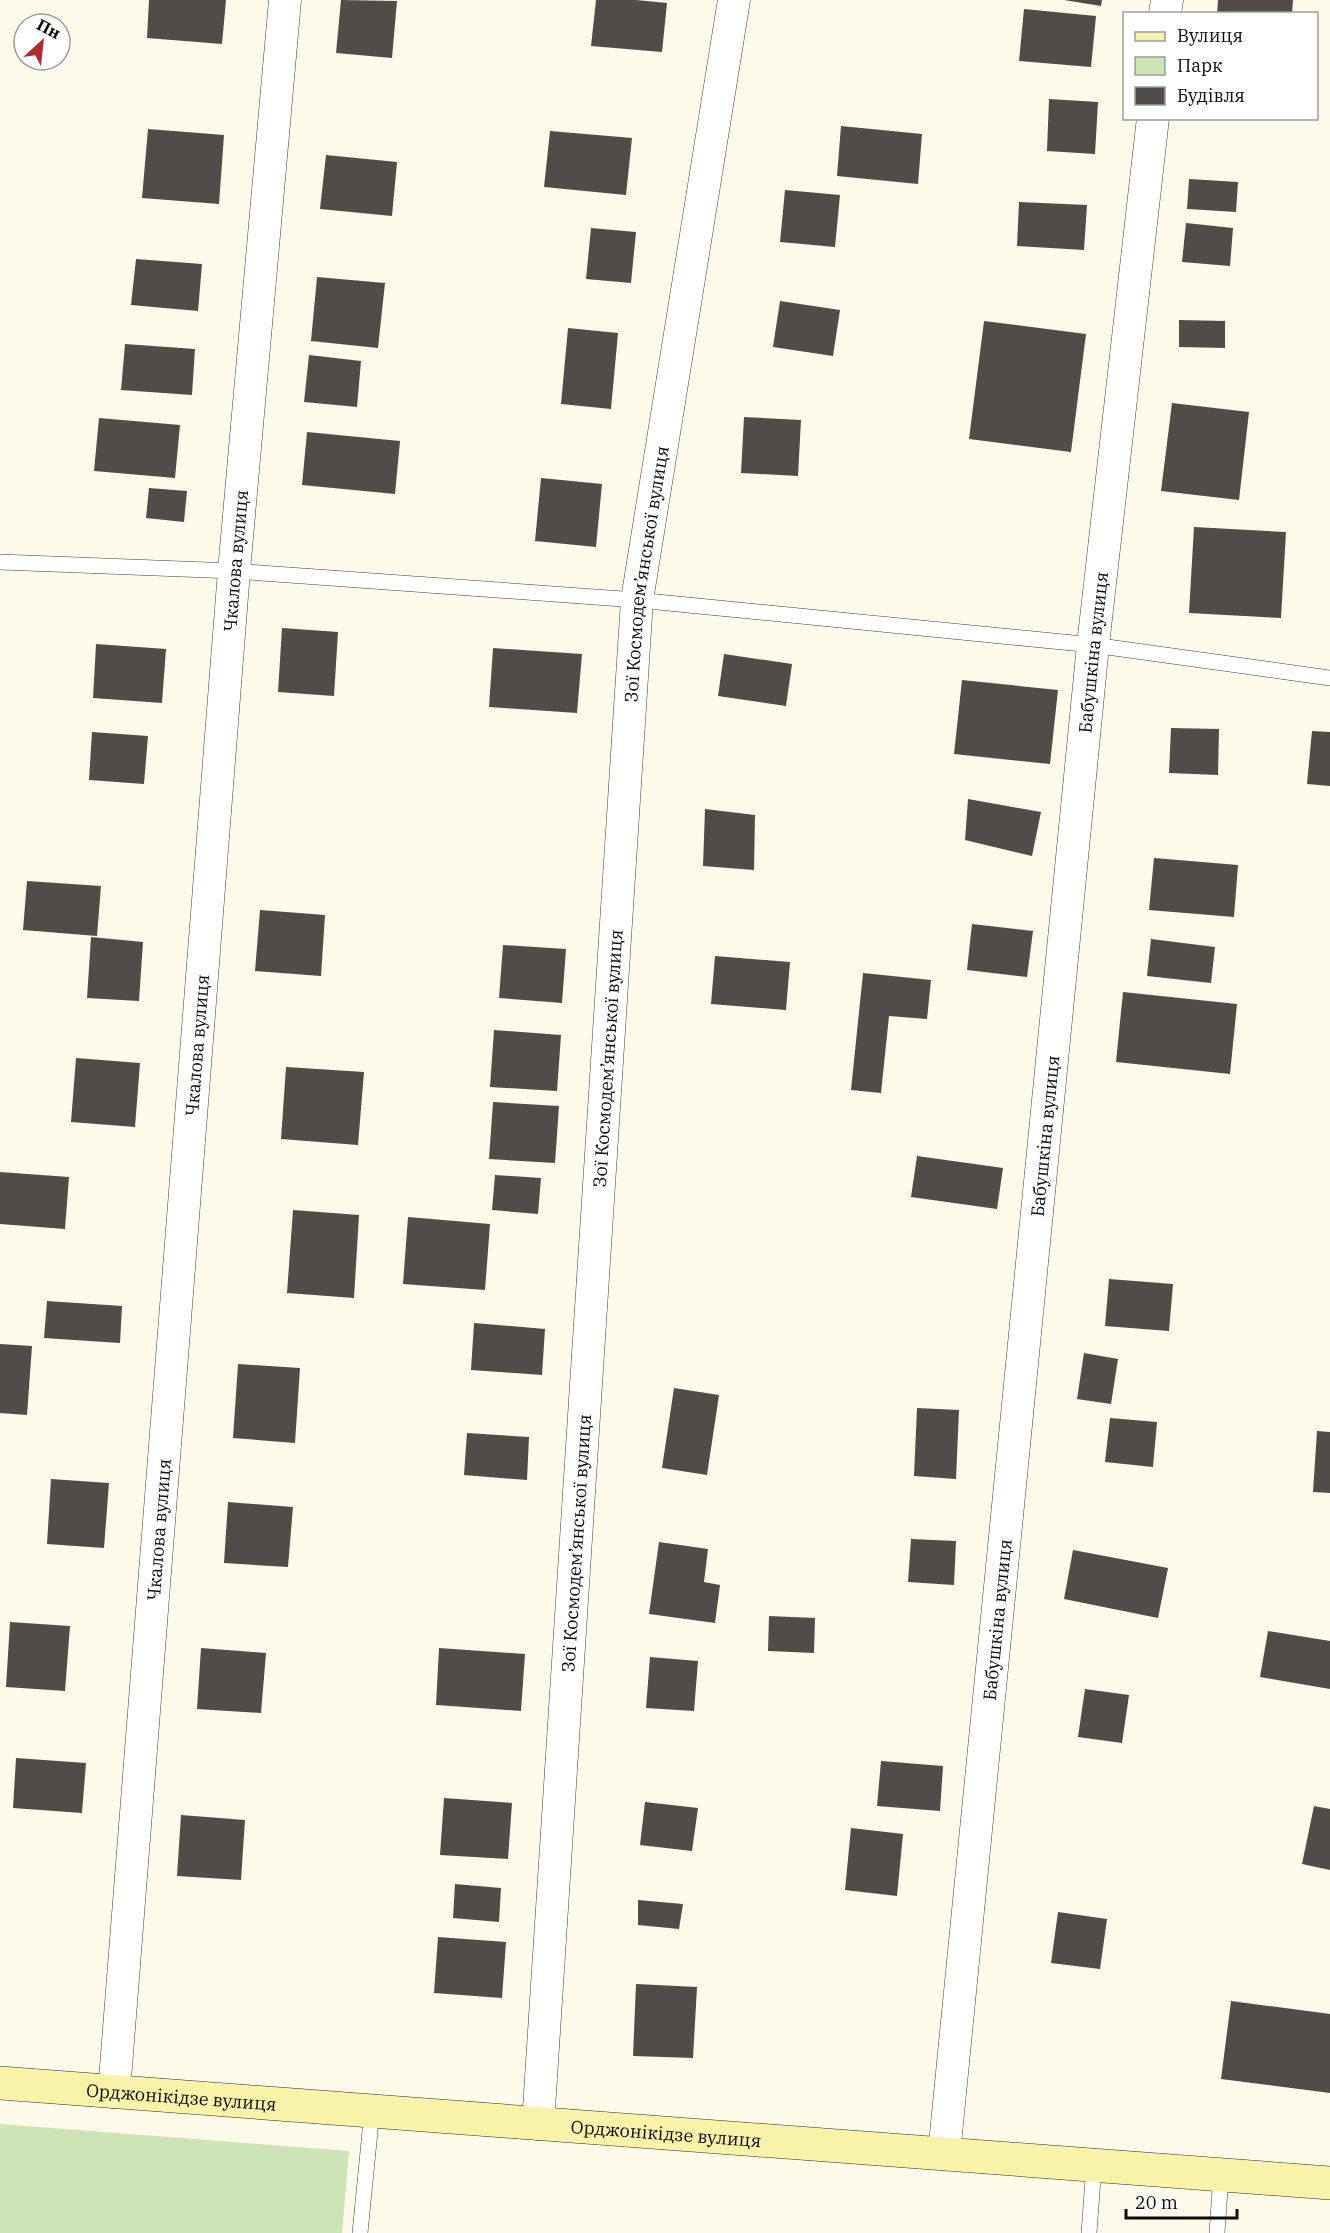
<svg xmlns="http://www.w3.org/2000/svg" width="1330" height="2233" font-family="'IBM Plex Serif',serif">
<rect width="100%" height="100%" fill="#fefaea"/>
<path fill="#cde5b6" d="M0,2124L349,2151L342,2233H0Z"/>
<path fill="#524c48" d="M149,0H226L222,44L147,38Z
M341,0L397,1L392,58L336,53Z
M596,0H636L667,3L662,52L591,46Z
M1064,0H1102L1101,6Z
M1218,0H1293L1292,14H1217Z
M1024,9L1096,16L1091,67L1019,61Z
M1049,99L1098,102L1095,154L1047,151Z
M841,126L922,134L918,184L837,176Z
M148,129L224,135L219,204L142,198Z
M550,131L632,138L626,195L544,187Z
M326,155L397,162L392,216L320,209Z
M1189,179L1238,182L1236,212L1187,209Z
M785,190L840,195L835,247L780,242Z
M1019,202L1087,205L1084,250L1017,246Z
M1186,223L1233,228L1230,266L1182,262Z
M591,228L636,232L631,283L586,279Z
M136,259L202,264L198,311L131,305Z
M317,277L385,283L378,348L311,341Z
M780,301L840,310L833,356L773,347Z
M1179,320L1225,321V348L1179,347Z
M984,321L1086,334L1071,452L969,439Z
M568,328L618,333L611,409L561,404Z
M125,344L195,349L192,395L121,390Z
M309,355L361,361L357,407L304,402Z
M1172,403L1249,412L1239,500L1161,491Z
M744,417L801,420L798,476L741,473Z
M99,418L180,425L175,478L94,471Z
M307,432L400,441L395,494L302,485Z
M541,478L602,484L596,547L535,541Z
M149,488L187,491L184,522L146,518Z
M1194,527L1286,532L1281,618L1189,613Z
M282,628L338,632L334,696L278,692Z
M96,644L166,649L162,703L93,698Z
M493,648L582,654L577,713L489,707Z
M724,654L792,664L786,706L718,696Z
M962,680L1058,690L1050,764L954,754Z
M1171,728L1219,729L1218,775L1169,773Z
M1312,731L1330,732V786L1307,784Z
M92,732L148,736L144,784L89,780Z
M968,799L1041,812L1032,856L965,840Z
M705,809L755,815L754,870L703,866Z
M1154,858L1238,865L1234,917L1149,910Z
M27,881L101,886L97,936L23,930Z
M260,910L325,915L321,976L255,971Z
M972,924L1033,931L1027,977L967,970Z
M91,937L143,942L139,1001L87,998Z
M1151,939L1215,947L1211,983L1147,976Z
M503,945L566,949L562,1003L499,998Z
M715,956L790,962L786,1010L711,1004Z
M863,973L931,980L927,1019L889,1016L881,1093L851,1090Z
M1123,992L1237,1004L1230,1074L1116,1062Z
M494,1030L561,1035L557,1091L490,1087Z
M76,1058L140,1063L135,1127L71,1122Z
M286,1067L364,1072L358,1145L281,1139Z
M493,1102L559,1106L555,1163L489,1159Z
M917,1156L1003,1168L997,1209L911,1197Z
M0,1172L69,1177L65,1229L0,1224Z
M495,1175L541,1178L538,1214L492,1210Z
M293,1210L359,1215L354,1298L287,1293Z
M408,1217L490,1224L485,1290L403,1284Z
M1109,1279L1173,1284L1169,1331L1105,1326Z
M47,1301L122,1306L120,1343L44,1338Z
M474,1323L545,1329L542,1375L471,1370Z
M0,1344L32,1346L27,1415L0,1413Z
M1084,1353L1118,1359L1111,1404L1077,1399Z
M238,1364L300,1368L295,1443L233,1438Z
M674,1388L719,1395L707,1475L662,1468Z
M917,1408L959,1410L956,1479L914,1476Z
M1110,1418L1157,1422L1153,1467L1105,1462Z
M1317,1431L1330,1432V1493L1313,1492Z
M467,1433L529,1437L527,1480L464,1475Z
M51,1479L109,1483L104,1548L47,1544Z
M228,1502L293,1507L288,1567L224,1563Z
M911,1539L956,1541L954,1585L908,1582Z
M659,1542L708,1549L704,1582L720,1585L715,1623L649,1614Z
M1073,1550L1168,1568L1158,1618L1064,1599Z
M769,1616L815,1618L814,1653L768,1651Z
M10,1622L70,1626L65,1691L6,1687Z
M1268,1631L1330,1641V1689L1260,1677Z
M201,1648L266,1653L261,1713L197,1709Z
M439,1648L525,1654L521,1711L436,1705Z
M650,1657L698,1661L694,1711L646,1708Z
M1085,1689L1129,1695L1122,1743L1078,1737Z
M16,1758L86,1763L82,1813L13,1808Z
M881,1761L943,1766L940,1811L877,1806Z
M444,1798L512,1803L508,1859L440,1855Z
M645,1802L698,1808L692,1851L640,1845Z
M1314,1806L1330,1809V1870L1302,1864Z
M181,1815L245,1820L241,1880L177,1876Z
M851,1828L903,1834L897,1896L845,1890Z
M455,1884L501,1888L499,1922L453,1918Z
M638,1900L683,1904L679,1929L638,1925Z
M1058,1912L1107,1919L1100,1969L1051,1963Z
M438,1937L506,1942L502,1998L434,1993Z
M636,1984L697,1987L693,2058L633,2056Z
M1231,2001L1330,2014V2093L1221,2079Z"/>
<g fill="none" stroke-linecap="round" stroke-linejoin="round">
<defs>
<path id="service" d="M0,562L234,571L637,600L1093,645L1330,678
M360,2233L372,2111
M1089,2233L1094,2165
M1217,2233L1221,2175"/>
<g id="minor">
<path d="M1165,14L1167,0"/>
<path id="s1" d="M114,2092L234,571L285,0"/>
<path id="s2" d="M538,2124L637,600L734,0"/>
<path id="s3" d="M944,2154L1093,645L1153,118"/>
</g>
<g id="secondary">
<path id="s4" d="M0,2083L1330,2183"/>
</g>
</defs>
<use href="#service" stroke="#3e3e3e" stroke-width="16"/>
<use href="#minor" stroke="#3e3e3e" stroke-width="33"/>
<use href="#secondary" stroke="#2d2d2d" stroke-width="34"/>
<use href="#service" stroke="#fff" stroke-width="15"/>
<use href="#minor" stroke="#fff" stroke-width="32"/>
<use href="#secondary" stroke="#f9f2a9" stroke-width="33"/>
</g>
<g text-anchor="middle" dominant-baseline="central" stroke-width="6" stroke-linejoin="round" paint-order="stroke">
<g font-size="18" fill="#0b0b0b" stroke="#fff">
<text stroke="none"><textPath href="#s1" startOffset="1536">Чкалова вулиця</textPath></text>
<text stroke="none"><textPath href="#s2" startOffset="1554">Зої Космодем’янської вулиця</textPath></text>
<text stroke="none"><textPath href="#s3" startOffset="1509">Бабушкіна вулиця</textPath></text>
<text stroke="none"><textPath href="#s1" startOffset="1050">Чкалова вулиця</textPath></text>
<text stroke="none"><textPath href="#s2" startOffset="1068">Зої Космодем’янської вулиця</textPath></text>
<text stroke="none"><textPath href="#s3" startOffset="1023">Бабушкіна вулиця</textPath></text>
<text stroke="none"><textPath href="#s1" startOffset="564">Чкалова вулиця</textPath></text>
<text stroke="none"><textPath href="#s2" startOffset="582">Зої Космодем’янської вулиця</textPath></text>
<text stroke="none"><textPath href="#s3" startOffset="537">Бабушкіна вулиця</textPath></text>
<text stroke="none"><textPath href="#s4" startOffset="182">Орджонікідзе вулиця</textPath></text>
<text stroke="none"><textPath href="#s4" startOffset="668">Орджонікідзе вулиця</textPath></text>
</g>
</g>
<rect x="1123" y="12" width="195" height="108" fill="#ffffff" stroke="#9d9d9d" stroke-width="1.5"/>
<rect x="1135" y="32" width="30" height="9" fill="#f9f2a9" stroke="#9d9d9d" stroke-width="1.5"/>
<text x="1177" y="42" font-size="18" fill="#0b0b0b">Вулиця</text>
<rect x="1135" y="57" width="30" height="18" fill="#cde5b6" stroke="#9d9d9d" stroke-width="1.5"/>
<text x="1177" y="72" font-size="18" fill="#0b0b0b">Парк</text>
<rect x="1135" y="87" width="30" height="18" fill="#524c48" stroke="#9d9d9d" stroke-width="1.5"/>
<text x="1177" y="102" font-size="18" fill="#0b0b0b">Будівля</text>
<g transform="translate(42 42) rotate(27)"><circle r="28" fill="#ffffff" stroke="#9d9d9d" stroke-width="1.5"/>
<path d="M0-4.5L10 22L0 15L-10 22Z" fill="#b02d30"/>
<text y="-9" font-size="16" font-weight="bold" text-anchor="middle" fill="#0b0b0b">Пн</text>
</g>
<path d="M1126 2209v9h111v-9" fill="none" stroke="#0b0b0b" stroke-width="3"/>
<text x="1135" y="2209" font-size="18" fill="#0b0b0b" stroke="#ffffff" stroke-width="4.5" paint-order="stroke">20 m</text>
</svg>
